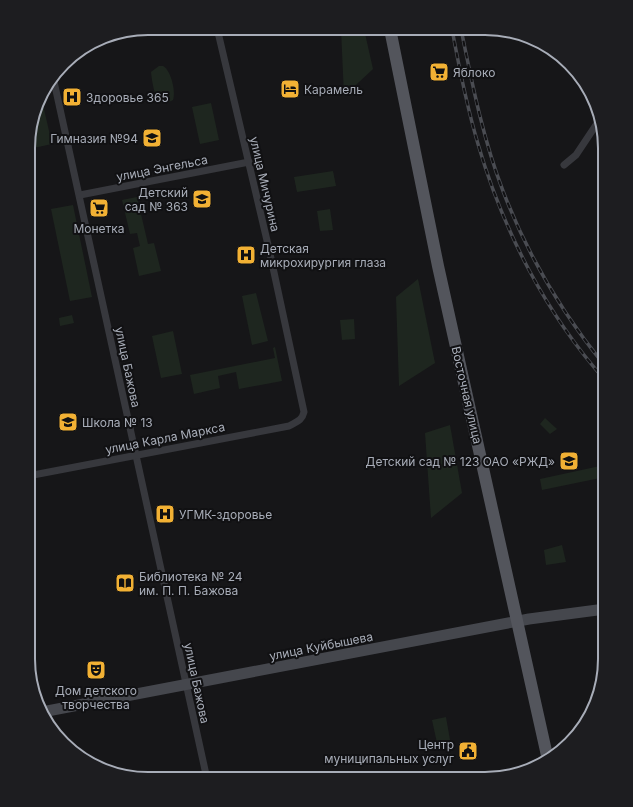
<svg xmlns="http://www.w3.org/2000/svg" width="633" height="807" font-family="Inter,sans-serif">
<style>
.green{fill:#1e261f}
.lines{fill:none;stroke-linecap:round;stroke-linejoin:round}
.street{stroke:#37383d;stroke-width:7}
.secondary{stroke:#45474d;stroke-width:11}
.primary{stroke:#53555c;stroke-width:12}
.rail-casing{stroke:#4a4c52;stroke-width:3.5}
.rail{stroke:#111113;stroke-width:2;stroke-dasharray:6;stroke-linecap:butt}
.labels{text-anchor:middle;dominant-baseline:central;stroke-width:4;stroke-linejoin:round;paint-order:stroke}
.poi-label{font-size:12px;fill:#a8adb8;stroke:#111113;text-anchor:start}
.street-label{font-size:12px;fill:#a8adb8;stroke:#111113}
.rim{fill:none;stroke:#a8adb8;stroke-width:2}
</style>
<rect width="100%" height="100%" fill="#161618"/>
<g class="green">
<path d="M341,29H364L373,69L344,96Z"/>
<path d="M159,66H163C171,70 176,92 173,100L167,103H160C154,96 152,81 151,72Z"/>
<path d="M41,96L52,144L29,149V132Z"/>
<path d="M211,103L219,140L200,144L192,107Z"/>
<path d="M333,171L336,186L297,192L294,177Z"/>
<path d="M137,197L148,244L154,243L161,271L139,276L133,248L140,246L137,233L130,234L122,200Z"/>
<path d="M73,205L92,297L70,301L51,209Z"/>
<path d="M330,209L333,230L320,231L317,211Z"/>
<path d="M418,279L435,363L399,386L396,297Z"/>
<path d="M256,293L268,341L252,345L242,296Z"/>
<path d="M72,315L74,323L60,326L59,318Z"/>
<path d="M354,319L355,339L342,340L340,320Z"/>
<path d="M173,331L182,374L161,378L152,336Z"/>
<path d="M275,347L282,381L239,389L236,372L218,376L220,388L194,394L190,375L275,358L273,348Z"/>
<path d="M29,358C36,365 38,381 35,389L29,390Z"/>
<path d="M545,418L557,429L550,434L540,424Z"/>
<path d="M450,425L462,493L431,518L425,433Z"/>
<path d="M605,447V477L542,490L540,479L600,466L597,449Z"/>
<path d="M562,545L566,562L546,565L544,550Z"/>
<path d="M446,717L450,740L437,743L432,720Z"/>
</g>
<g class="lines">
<g class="street">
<path d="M53,77L207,779"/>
<path d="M564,165L576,155L598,122"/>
<path d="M80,195L249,162"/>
<path d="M28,476L289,426C296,422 302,421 304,412L269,249L217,28"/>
</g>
<path class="secondary" d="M42,712L529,619L605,609"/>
<path class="primary" d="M390,29L438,266L548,760"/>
<defs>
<g id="rail">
<path d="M452,29C459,67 467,107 478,144C503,230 546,314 605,380"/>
<path d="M461,29C472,83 483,139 503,191C527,254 562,313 605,366"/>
</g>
</defs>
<use href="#rail" class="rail-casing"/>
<use href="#rail" class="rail"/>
</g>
<defs>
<symbol id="supermarket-square" viewBox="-11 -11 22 22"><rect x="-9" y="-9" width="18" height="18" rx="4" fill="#f2b134" stroke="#111113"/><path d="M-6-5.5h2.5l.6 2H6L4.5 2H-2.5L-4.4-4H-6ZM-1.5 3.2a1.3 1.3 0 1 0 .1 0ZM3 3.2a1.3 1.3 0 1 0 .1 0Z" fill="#111"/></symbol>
<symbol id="hotel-square" viewBox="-11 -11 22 22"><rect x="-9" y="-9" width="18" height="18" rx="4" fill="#f2b134" stroke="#111113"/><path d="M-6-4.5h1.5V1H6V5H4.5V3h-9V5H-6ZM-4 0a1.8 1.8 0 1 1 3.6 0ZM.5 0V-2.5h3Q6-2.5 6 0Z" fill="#111"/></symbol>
<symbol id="hospital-square" viewBox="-11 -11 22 22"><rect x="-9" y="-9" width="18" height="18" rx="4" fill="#f2b134" stroke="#111113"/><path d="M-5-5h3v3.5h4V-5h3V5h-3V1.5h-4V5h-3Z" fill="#111"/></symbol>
<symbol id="school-square" viewBox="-11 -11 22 22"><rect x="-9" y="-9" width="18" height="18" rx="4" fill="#f2b134" stroke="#111113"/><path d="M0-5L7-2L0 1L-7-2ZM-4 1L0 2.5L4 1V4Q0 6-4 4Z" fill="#111"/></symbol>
<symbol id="library-square" viewBox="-11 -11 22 22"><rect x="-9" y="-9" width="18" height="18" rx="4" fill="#f2b134" stroke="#111113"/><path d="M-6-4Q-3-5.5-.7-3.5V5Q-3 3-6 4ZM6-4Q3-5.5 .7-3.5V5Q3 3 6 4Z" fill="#111"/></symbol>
<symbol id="theatre-square" viewBox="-11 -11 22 22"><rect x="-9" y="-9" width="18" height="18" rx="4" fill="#f2b134" stroke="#111113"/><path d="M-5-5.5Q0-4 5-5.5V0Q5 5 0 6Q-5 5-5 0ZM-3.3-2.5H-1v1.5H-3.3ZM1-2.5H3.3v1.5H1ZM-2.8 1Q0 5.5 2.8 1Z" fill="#111"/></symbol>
<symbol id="civic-square" viewBox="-11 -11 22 22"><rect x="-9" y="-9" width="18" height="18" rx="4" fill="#f2b134" stroke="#111113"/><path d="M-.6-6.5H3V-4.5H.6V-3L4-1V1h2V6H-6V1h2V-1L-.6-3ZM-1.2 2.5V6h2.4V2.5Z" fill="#111"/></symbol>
</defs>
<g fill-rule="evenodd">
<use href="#supermarket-square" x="428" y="61" width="22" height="22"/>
<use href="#hotel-square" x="279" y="78" width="22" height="22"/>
<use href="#hospital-square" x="61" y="86" width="22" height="22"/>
<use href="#school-square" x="141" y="127" width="22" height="22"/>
<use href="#school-square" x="191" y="188" width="22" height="22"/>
<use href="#supermarket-square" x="88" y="197" width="22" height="22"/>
<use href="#hospital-square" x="235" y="244" width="22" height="22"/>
<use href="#school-square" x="57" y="411" width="22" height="22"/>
<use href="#school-square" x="558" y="450" width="22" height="22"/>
<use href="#hospital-square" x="154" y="503" width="22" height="22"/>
<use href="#library-square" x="114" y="572" width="22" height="22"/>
<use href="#theatre-square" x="85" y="659" width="22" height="22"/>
<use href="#civic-square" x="457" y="740" width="22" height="22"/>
</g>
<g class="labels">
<g class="poi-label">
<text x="453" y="72">Яблоко</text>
<text x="304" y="89">Карамель</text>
<text x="86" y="97">Здоровье 365</text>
<text x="138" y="138" text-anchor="end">Гимназия №94</text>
<text x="188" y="192" text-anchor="end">Детский<tspan x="188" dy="14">сад № 363</tspan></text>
<text x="99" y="228" text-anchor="middle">Монетка</text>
<text x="260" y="248">Детская<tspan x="260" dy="14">микрохирургия глаза</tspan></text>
<text x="82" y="422">Школа № 13</text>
<text x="555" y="461" text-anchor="end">Детский сад № 123 ОАО «РЖД»</text>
<text x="179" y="514">УГМК-здоровье</text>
<text x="139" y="576">Библиотека № 24<tspan x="139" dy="14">им. П. П. Бажова</tspan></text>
<text x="96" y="690" text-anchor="middle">Дом детского<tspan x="96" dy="14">творчества</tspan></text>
<text x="454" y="744" text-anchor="end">Центр<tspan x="454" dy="14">муниципальных услуг</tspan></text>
</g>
<g class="street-label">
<text transform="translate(162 168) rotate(-11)">улица Энгельса</text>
<text transform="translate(265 184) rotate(77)">улица Мичурина</text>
<text transform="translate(128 367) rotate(78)">улица Бажова</text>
<text transform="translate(467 395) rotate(77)">Восточная улица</text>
<text transform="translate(165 438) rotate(-11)">улица Карла Маркса</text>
<text transform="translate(321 646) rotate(-11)">улица Куйбышева</text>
<text transform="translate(197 683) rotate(78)">улица Бажова</text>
</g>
</g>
<path d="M0 0H633V807H0ZM148 35H485A113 113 0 0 1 598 148V659A113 113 0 0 1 485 772H148A113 113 0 0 1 35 659V148A113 113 0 0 1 148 35Z" fill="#1d1d20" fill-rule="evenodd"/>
<path class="rim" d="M148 35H485A113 113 0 0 1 598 148V659A113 113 0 0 1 485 772H148A113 113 0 0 1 35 659V148A113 113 0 0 1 148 35Z"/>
</svg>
